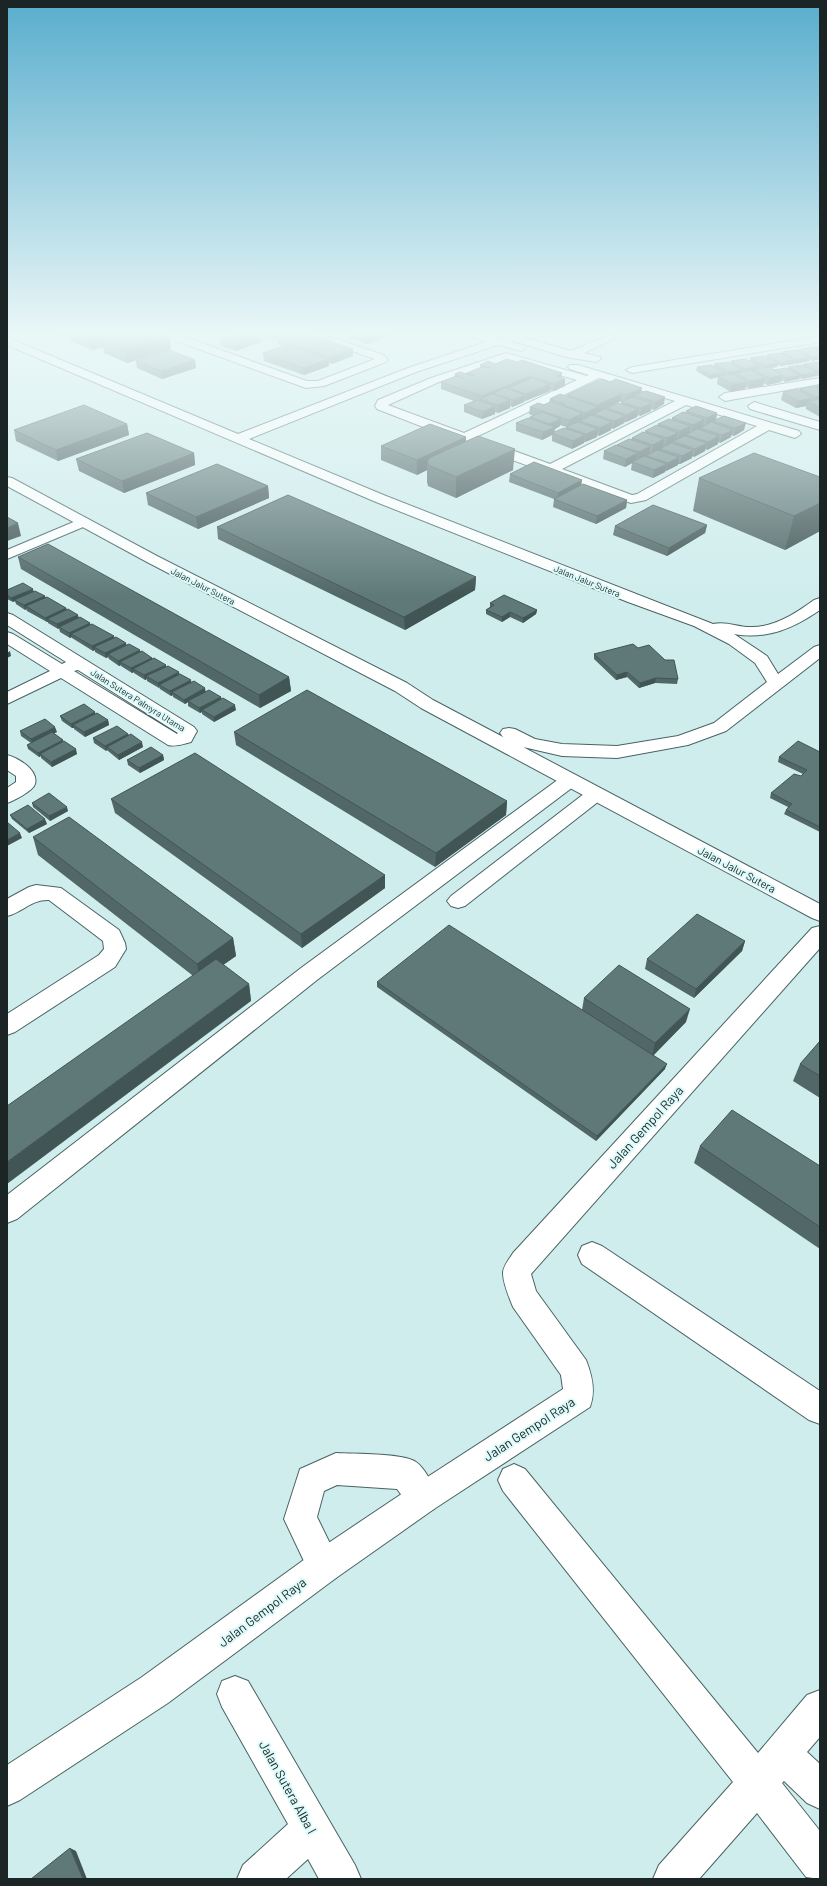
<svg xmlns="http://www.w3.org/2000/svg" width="827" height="1886" font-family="Barlow,sans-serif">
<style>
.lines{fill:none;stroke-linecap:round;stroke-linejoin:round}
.street-casing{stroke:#496363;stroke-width:2}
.secondary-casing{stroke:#496363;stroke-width:2}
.street{fill:#fff;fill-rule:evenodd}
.secondary{fill:#fff;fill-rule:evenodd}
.wall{fill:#526868;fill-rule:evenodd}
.shaded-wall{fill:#425555}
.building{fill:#5f7979;stroke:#425555}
.labels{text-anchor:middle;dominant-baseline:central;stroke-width:4;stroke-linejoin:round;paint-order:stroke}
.far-street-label{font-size:9px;fill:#1b2525;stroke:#ddfafa}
.street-label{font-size:11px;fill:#1b2525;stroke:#ddfafa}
.near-street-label{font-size:13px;fill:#1b2525;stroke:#ddfafa}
</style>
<rect width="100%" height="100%" fill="#d0eded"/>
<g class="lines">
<defs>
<g id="street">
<path d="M156,332H171L307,381H318L375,359L302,334L301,332H316L384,355L388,360L386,362L324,386L306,388L157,334Z"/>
<path d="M462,332H478L525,346L526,348L521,351L517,350L463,334Z"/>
<path d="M508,333L571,351L607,336L611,335L616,338L584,353L600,357L601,359L596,362L566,357L504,338L503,336L504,334Z"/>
<path d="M820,336V342L632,373L626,370L632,367Z"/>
<path d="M506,353L587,376L589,375L570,369L568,367L570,365H578L799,431L801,434L795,438L769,430L646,500L631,503L544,473L543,471L459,441L377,409L375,406L378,400L431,378ZM506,360L577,380L464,433L388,405L439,382ZM599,378L675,401L550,464L476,437ZM686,405L757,426L637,494L632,495L562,469Z"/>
<path d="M820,378V384L725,401L719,397L725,393Z"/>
<path d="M754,402L820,422V430L750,409L748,406Z"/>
<path d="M83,518L88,519L90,522L88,525L7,559V550Z"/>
<path d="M7,613L13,615L194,727L197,731L191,742C183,744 176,747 168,745L61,678L7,704V692L50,671L7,644V632L13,634L62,664L66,662L7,625ZM78,670L178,733L177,734L74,671Z"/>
<path d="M7,755C18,758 39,770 35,784C33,791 13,801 7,803V788L16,782V776L7,770Z"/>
<path d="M570,774L577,776L579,780L577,784L317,980L17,1219L7,1223V1195L301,968L563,776Z"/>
<path d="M596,788L603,790L606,794L603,798L465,906L458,908L451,906L447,901L451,896L589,790Z"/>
<path d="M36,885L61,888L119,930L125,943L126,949L115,967L15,1032L7,1035V1014L99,955L104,949L103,941L49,900C32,899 23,912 7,916V899L29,887Z"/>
<path d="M592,1242L602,1246L820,1391V1424L809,1420L582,1264L578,1255L582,1246Z"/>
<path d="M336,1453C353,1454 404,1453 416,1462C425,1468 435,1488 439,1498L434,1509L423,1514L412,1509L397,1489L337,1485L324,1491L317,1517L341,1566L336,1578L324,1583L312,1578L284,1519L300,1469Z"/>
<path d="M514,1464L525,1469L758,1753L807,1695L820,1690V1737L807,1752L820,1764V1809L807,1803L784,1781L782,1783L820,1831V1879L806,1877L757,1813L699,1879H653L659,1865L733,1782L503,1491L498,1480L503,1469Z"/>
<path d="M235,1676L248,1681L355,1865L361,1879H319L308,1859L286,1879H237L243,1865L288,1824L222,1707L217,1694L222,1681Z"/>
</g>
<g id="secondary">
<path d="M525,332H553L548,335L513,340L416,372L249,439L386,496L713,624C726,621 738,627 750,627C774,628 796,613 814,600L820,598V610C794,628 767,640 734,634L767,656L778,674L814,647L820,645V658L726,731L688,745L617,758L562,756L523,747L504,737L820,904V921L812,918L421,708L395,691L147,562L7,486V477L12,478L157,556L407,683L433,700L503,737L500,733L503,729L509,728L515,729L535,739L562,744L617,746L678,736L714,723L767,682L755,663L729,644L694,626L628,602L376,502L7,345V338L11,339L238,434L408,368L507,335Z"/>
<path d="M820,926V948L531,1274L536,1291L586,1360C592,1375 596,1391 590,1407L434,1509L336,1578L168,1703L20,1800L7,1806V1765L142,1677L312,1554L412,1487L563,1389L561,1375L513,1307C509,1297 503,1283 503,1273C503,1266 510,1258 513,1253L812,928Z"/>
</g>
</defs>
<use href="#street" class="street-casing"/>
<use href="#secondary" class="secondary-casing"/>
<use href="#street" class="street"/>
<use href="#secondary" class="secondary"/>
</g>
<g class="wall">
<path d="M45,332H117L171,349L127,363L104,353L103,347L92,350L70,341L69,334L58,337Z"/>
<path d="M260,332H294L298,333L314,336V337L353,356L332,364L328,363L329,366L304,375L264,361L263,353L283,346L278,344V341L260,335Z"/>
<path d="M349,332H390V335L367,344L349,338Z"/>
<path d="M395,332H412L403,335Z"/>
<path d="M260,335L261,342L236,351L221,346L220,339Z"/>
<path d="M820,346V359L812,361L809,359V361L795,364L794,363V364L780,366L778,365L777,367L770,368L774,370L788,369V367L803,365L804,364L820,363V362V375L817,376L816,375V376L802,379L800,378L799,379L785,382L782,380L781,382L767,385L764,383L763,386L749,388L746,387L745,389L731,392L717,384L718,377L710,379L696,371L697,367L714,366V364L731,363V361H750V358L766,357L767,355L782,353V352L798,351V350L814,348L815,347Z"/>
<path d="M195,360L196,368L162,379L137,368L136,361Z"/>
<path d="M495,364L562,378L565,379V386L554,391L550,390V391L525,401H524V402L512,407L510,406V408L498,413L495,412V414L482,419L464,412V405L474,401L441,389V382L454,377L455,374H467V373L480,368V365Z"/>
<path d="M820,385V417L806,409V406L796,408L781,400L783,392L799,390L800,389L816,387V386Z"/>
<path d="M642,392L664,404L654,410L651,409V411L640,416L638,415L637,417L626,422H625L624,423L613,429L611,428V430L599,436L597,435V437L585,442H584V443L572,449L552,441V435L542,440L516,431V423L529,418L530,417L533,416L529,414L530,407L544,405L549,403L550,399L567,396V395ZM621,401V404H615ZM560,425L566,427V428L554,432L555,429L560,426Z"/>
<path d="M686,411L717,413L716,420L744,430L734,436L731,435V437L720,443L718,442V444L707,450L705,449V451L694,457L692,456V458L680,464H678V465L666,471H665V472L653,478L631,470L632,463L625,467L603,459L604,451L617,446V445L631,440L632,438L645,433V431L658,426V424L672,420V418L685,413Z"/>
<path d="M127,424L129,435L58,461L16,441L14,430Z"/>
<path d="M466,437V441L513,470L456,498L428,486L427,482V470L417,475L381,460V446Z"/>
<path d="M194,453L195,465L124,493L79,471L76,459Z"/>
<path d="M510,474L581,485L627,500L626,508L596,524L553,507L554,499L509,482Z"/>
<path d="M820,477V531L785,550L693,511L699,478Z"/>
<path d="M268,486L269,498L198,529L148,505L146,493Z"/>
<path d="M707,525L705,533L667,556L613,535L615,526Z"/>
<path d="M217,527L476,577L475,590L405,630L218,539Z"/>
<path d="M18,557L289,677L291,691L260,708L21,569Z"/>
<path d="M7,590L33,591L45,596V597L66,608L67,610L79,618L90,623V625L127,645L152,658L153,659L179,674L206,692L221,697V699L236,710L214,722L202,714V712L200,713L188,706V702L185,704L173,697V695L171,696L160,689L159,687V688L147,681V679L145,680L134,673V672L132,673L121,666V665L119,666L109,659L108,657L106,658L95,652V650L93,651L72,638V637L70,638L60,632L59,628L58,629L48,623V622H47L27,611L26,609L25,610L16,604L15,601L13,602L7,599Z"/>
<path d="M490,603L537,610L536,614L523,623L510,617L502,622L486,614V610L490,607Z"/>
<path d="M638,648L678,679L677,684L655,683L639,688L627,677L616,680L594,659V654Z"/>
<path d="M95,712V714L108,720L109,725L85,737L74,729V728H72L62,721L60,716Z"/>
<path d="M20,731L57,732L53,733L63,740V742L77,754L52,767L41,758V756L39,757L28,749L27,745L31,743L21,736Z"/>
<path d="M234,732L507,801L506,815L435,867L236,745Z"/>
<path d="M128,734L129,735L143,747L119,760L108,751L107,750L106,751L94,743L93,738Z"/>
<path d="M820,752V832L784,814L786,810L788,807L770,798L771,793L801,776L803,774L778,762L779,757Z"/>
<path d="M163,755L164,760L140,773L128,765L127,760Z"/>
<path d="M111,799L385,875V888L302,948L115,813Z"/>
<path d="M32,803L68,811L50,821L33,807Z"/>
<path d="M10,815L47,824L29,833L12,819Z"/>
<path d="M33,837L233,938L236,956L223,965L249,984L251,1001L192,975L38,855Z"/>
<path d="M745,941L742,951L694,998L645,969L647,959Z"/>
<path d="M377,982L582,1010L584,998L686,1022L653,1055L665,1069L596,1141L377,987Z"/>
<path d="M820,1041V1098L793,1081L800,1064Z"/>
<path d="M700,1146L820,1166V1249L694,1163Z"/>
</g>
<g class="shaded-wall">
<path d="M57,332H76L58,337Z"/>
<path d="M381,332H390V335L367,344L366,337Z"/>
<path d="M403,332H412L403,335Z"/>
<path d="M121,334L102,340L103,347L92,350L91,343Z"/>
<path d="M260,335L261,342L236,351L235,344Z"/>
<path d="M169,336L171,349L127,363L125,349Z"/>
<path d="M314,336V343L293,345V343Z"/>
<path d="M353,349V356L332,364L331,357Z"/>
<path d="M820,356V359L812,361V357Z"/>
<path d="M810,357L809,361L795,364L796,360Z"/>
<path d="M328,359L329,366L304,375L303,368Z"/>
<path d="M195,360L196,368L162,379L161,371Z"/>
<path d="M794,360V364L780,366V363Z"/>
<path d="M778,363L777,367L763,369L764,366Z"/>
<path d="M759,366L758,370H754V371L744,373L745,369Z"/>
<path d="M742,370L741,373H736V374L727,376L728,372Z"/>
<path d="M817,372L816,376L802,379V375Z"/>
<path d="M818,372H820V375L817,376Z"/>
<path d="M562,373L561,380L565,379V386L554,391V384L556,376Z"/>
<path d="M725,373L724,376H718V377L710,379V375Z"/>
<path d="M783,375L781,382L767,385L769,378Z"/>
<path d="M530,376V383L508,388L507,393H494V398L482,399V396Z"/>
<path d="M800,376L799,379L785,382L786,378Z"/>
<path d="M765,378L763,386L749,388L750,381Z"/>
<path d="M747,382L745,389L731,392L732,384Z"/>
<path d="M550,384V391L525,401L526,394Z"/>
<path d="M642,388L641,395H635L634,398L625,403L626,395Z"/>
<path d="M622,394L621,401L594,414V416L584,420L585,413L597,407V405Z"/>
<path d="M525,395L524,402L512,407L513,400Z"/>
<path d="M820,396V403L813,405L815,397Z"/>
<path d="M665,397L664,404L654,410L655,402Z"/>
<path d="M813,398L811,403L808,401L806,406L796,408L798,401Z"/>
<path d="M510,400V408L498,413V405Z"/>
<path d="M652,403L651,411L640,416L641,408Z"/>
<path d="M495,406V414L482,419L483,412Z"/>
<path d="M638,409L637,417L626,422L627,415Z"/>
<path d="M583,413V421H580V422L568,428L569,420Z"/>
<path d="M717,413L716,420L705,426L707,418Z"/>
<path d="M625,416L624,423L613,429L614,421Z"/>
<path d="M561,419L560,426L555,429L554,434L552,433V435L542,440L543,432L549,430V424Z"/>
<path d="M704,419L703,427L692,433L693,425Z"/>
<path d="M612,422L611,430L599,436L600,428Z"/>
<path d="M746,423L744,430L734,436L735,428Z"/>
<path d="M127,424L129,435L58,461L56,450Z"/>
<path d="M691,426L689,434L678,439L680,431Z"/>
<path d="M598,429L597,437L585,442L586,434Z"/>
<path d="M733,430L731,437L720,443L722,435Z"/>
<path d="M678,433L677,440L665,446L667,438Z"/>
<path d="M585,435L584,443L572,449L573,441Z"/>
<path d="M719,436L718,444L707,450L708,442Z"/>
<path d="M466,437L465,452L427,461V470L417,475V460Z"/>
<path d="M664,439L663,447L652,453L653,445Z"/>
<path d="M707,443L705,451L694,457L695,449Z"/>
<path d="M651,446L649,454L638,460L639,452Z"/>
<path d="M515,449L513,470L456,498V477Z"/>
<path d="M693,450L692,458L680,464L682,456Z"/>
<path d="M194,453L195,465L124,493L122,481Z"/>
<path d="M638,453L636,461L625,467L626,459Z"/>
<path d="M679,457L678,465L666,471L668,463Z"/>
<path d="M667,464L665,472L653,478L654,470Z"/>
<path d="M582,480L581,488L557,501L558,493Z"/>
<path d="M268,486L269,498L198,529L196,517Z"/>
<path d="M627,500L626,508L596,524L597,516Z"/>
<path d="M820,503V531L785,550L794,516Z"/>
<path d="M18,523L21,536L7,541V528Z"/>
<path d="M707,525L705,533L667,556L669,548Z"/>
<path d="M476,577L475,590L405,630L404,617Z"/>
<path d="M33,589L34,593L14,600L15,601L13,602L11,598Z"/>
<path d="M45,596L46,600L26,606V609L25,610L24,605Z"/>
<path d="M66,608L68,613L47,619L48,622H47L45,618Z"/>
<path d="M537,610L536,614L523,623V618Z"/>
<path d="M510,612V617L502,622V617Z"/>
<path d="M78,615L79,619L59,627V628L58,629L57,624Z"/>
<path d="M90,623L91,628L71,634L72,637L70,638L69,633Z"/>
<path d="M114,636L115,640L94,647L95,650L93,651L92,646Z"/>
<path d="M126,643L127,648L108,654V657L106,658L105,653Z"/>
<path d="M140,650L141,655L120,662L121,665L119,666L118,661Z"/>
<path d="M10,651L11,656L7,658V653Z"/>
<path d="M152,658L153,662L133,669L134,672L132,673L131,668Z"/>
<path d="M166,665V669L146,676L147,679L145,680L144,675Z"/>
<path d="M179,672L180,677L159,685V688L158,683Z"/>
<path d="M627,672V677L616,680L617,675Z"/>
<path d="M289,677L291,691L260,708L259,695Z"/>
<path d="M656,678L655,683L639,688L640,683Z"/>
<path d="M191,680L192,685L172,692L173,695L171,696L170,691Z"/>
<path d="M205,688L206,693L188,701V702L185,704L184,700Z"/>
<path d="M221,697L222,701L202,710V712L200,713L199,708Z"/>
<path d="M235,705L236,710L214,722V717Z"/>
<path d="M95,712L96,716L73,725L74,728H72L71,724Z"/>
<path d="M108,720L109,725L85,737L84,732Z"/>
<path d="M55,727L57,732L32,744L31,739Z"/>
<path d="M128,734L130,738L107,747V750L106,751L105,746Z"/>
<path d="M63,740L64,745L40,754L41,756L39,757L38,753Z"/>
<path d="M142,742L143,747L119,760L118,755Z"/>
<path d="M76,749L77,754L52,767L51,762Z"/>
<path d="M163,755L164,760L140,773L139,768Z"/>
<path d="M507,801L506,815L435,867L436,853Z"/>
<path d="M67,807L68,811L50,821L49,816Z"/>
<path d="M45,819L47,824L29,833L27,829Z"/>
<path d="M20,833L22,838L7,846V840Z"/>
<path d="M385,875V888L302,948L301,934Z"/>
<path d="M233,938L236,956L200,981L197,964Z"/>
<path d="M745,941L742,951L694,998L696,989Z"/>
<path d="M249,984L251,1001L7,1184V1162Z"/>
<path d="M690,1009L686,1022L652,1057L655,1043Z"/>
<path d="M667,1064L665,1069L596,1141L597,1136Z"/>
<path d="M70,1848L76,1851L87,1879H83Z"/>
</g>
<g class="building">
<path d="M76,332H117L121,334L91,343L69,334Z"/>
<path d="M128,332H159L169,336L125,349L102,340Z"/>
<path d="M241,332H250L260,335L235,344L220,339Z"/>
<path d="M262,332H294L277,338Z"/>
<path d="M294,332L298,333L303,332L314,336L293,343L277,337Z"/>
<path d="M350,332H381L366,337Z"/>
<path d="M315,336L353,349L331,357L291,344Z"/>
<path d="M289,345L328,359L303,368L263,353Z"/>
<path d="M820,346V349L815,347Z"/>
<path d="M812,347L820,351V356L812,357L798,350Z"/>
<path d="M169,350L195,360L161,371L136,361Z"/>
<path d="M796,350L810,357L796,360L782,352Z"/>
<path d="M780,353L794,360L780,363L767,355Z"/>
<path d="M764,356L778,363L764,366L750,358Z"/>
<path d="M507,359L517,362L522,360L562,373L556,376L565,379L554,384L530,376L482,396L441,382L456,376L465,379L455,374L460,372L472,376L475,375L467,373L482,367L491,368L480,365L488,361L495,364Z"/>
<path d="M746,359L759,366L745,369L731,361Z"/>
<path d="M729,362L742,370L728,372L714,364Z"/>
<path d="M817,362L820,363V372H818L804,364Z"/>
<path d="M711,365L725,373L710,375L697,367Z"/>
<path d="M802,365L817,372L802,375L788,367Z"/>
<path d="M769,367L783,375L769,378L754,370Z"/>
<path d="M786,368L800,376L786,378L783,376V375L774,370Z"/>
<path d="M751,370L765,378L750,381L736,373Z"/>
<path d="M733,374L747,382L732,384L718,376Z"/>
<path d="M532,378L550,384L526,394L508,388Z"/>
<path d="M602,379L610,382L616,379L642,388L626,395L622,394L597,405L567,395Z"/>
<path d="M820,385V388L816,386Z"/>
<path d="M814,386L820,389V396L815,397L800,389Z"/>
<path d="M506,388L525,395L513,400L494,393Z"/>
<path d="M797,389L813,398L798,401L783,392Z"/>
<path d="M646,391L665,397L655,402L635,395Z"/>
<path d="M492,394L510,400L498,405L480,399Z"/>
<path d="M560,394L598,407L585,413L563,405L565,404L550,399Z"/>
<path d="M632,397L652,403L641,408L621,402Z"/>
<path d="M820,399V408L808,401Z"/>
<path d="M477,400L495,406L483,412L464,405Z"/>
<path d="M551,402L583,413L569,420L530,407L538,403L544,405Z"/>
<path d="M618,403L638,409L627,415L607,408Z"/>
<path d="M84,405L127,424L56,450L14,430Z"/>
<path d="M696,406L717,413L707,418L686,411Z"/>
<path d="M605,409L625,416L614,421L594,414Z"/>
<path d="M542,412L561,419L549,424L530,417Z"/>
<path d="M683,412L704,419L693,425L672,418Z"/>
<path d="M592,415L612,422L600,428L580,421Z"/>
<path d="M724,416L746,423L735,428L713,421Z"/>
<path d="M528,418L555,427L543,432L516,423Z"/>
<path d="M669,419L691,426L680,431L658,424Z"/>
<path d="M578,422L598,429L586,434L566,427Z"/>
<path d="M711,422L733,430L722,435L700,428Z"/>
<path d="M430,424L466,437L417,460L381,446Z"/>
<path d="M657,425L678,433L667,438L645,431Z"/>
<path d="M564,428L585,435L573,441L552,433Z"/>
<path d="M697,429L719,436L708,442L686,435Z"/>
<path d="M643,432L664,439L653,445L632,438Z"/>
<path d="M147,433L194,453L122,481L76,459Z"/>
<path d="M478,436L515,449L456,477L428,465L427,461L431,457Z"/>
<path d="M685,436L707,443L695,449L673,441Z"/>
<path d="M629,439L651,446L639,452L617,445Z"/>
<path d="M671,443L693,450L682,456L660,449Z"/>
<path d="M616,445L638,453L626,459L604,451Z"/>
<path d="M657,450L679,457L668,463L646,456Z"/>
<path d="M754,453L820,477V503L794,516L699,478Z"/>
<path d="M644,456L667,464L654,470L632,462Z"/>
<path d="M534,462L582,480L558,493L510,474Z"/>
<path d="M217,464L268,486L196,517L146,493Z"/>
<path d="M583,484L627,500L597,516L554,499Z"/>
<path d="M288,495L476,577L404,617L217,527Z"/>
<path d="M653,505L707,525L669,548L615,526Z"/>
<path d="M7,517L18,523L7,528Z"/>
<path d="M48,544L289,677L259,695L18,557Z"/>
<path d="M23,583L33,589L11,598L7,595V590Z"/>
<path d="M35,591L45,596L24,605L14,600Z"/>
<path d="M504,595L537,610L523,618L510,612L502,617L486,610L494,605L490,603Z"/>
<path d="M47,597L66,608L45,618L26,606Z"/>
<path d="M68,609L78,615L57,624L47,619Z"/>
<path d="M80,617L90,623L69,633L59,627Z"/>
<path d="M92,624L114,636L92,646L71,634Z"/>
<path d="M116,637L126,643L105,653L94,647Z"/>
<path d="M129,644L140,650L118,661L108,654Z"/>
<path d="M633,644L638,648L649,645L665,660H674L678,679L656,678L640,683L627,672L617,675L594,654Z"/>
<path d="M142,651L152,658L131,668L120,662Z"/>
<path d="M154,658L166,665L144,675L133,669Z"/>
<path d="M168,666L179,672L158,683L146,676Z"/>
<path d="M180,674L191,680L170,691L159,685Z"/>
<path d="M194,681L205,688L184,700L172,692Z"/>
<path d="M209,690L221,697L199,708L188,701Z"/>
<path d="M307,690L507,801L436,853L234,732Z"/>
<path d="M223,698L235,705L214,717L202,710Z"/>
<path d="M84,704L95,712L71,724L60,716Z"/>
<path d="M97,713L108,720L84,732L73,725Z"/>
<path d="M45,719L55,727L31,739L20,731Z"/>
<path d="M117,726L128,734L105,746L93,738Z"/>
<path d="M52,732L63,740L38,753L27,745Z"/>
<path d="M131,734L142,742L118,755L107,747Z"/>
<path d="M64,741L76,749L51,762L40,754Z"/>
<path d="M798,741L820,752V827L786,810L792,804L771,793L794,774L801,776L807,770L779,757Z"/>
<path d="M151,747L163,755L139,768L127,760Z"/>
<path d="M195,753L385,875L301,934L111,799Z"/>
<path d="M49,793L67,807L49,816L32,803Z"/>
<path d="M28,805L45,819L27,829L10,815Z"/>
<path d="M69,817L233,938L197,964L33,837Z"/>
<path d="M7,822L20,833L7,840Z"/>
<path d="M697,914L745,941L696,989L647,959Z"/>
<path d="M449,925L667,1064L597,1136L377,982Z"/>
<path d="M216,959L249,984L7,1162V1106Z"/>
<path d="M619,965L690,1009L655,1043L584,998Z"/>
<path d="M820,1041V1076L800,1064Z"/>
<path d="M732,1110L820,1166V1227L700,1146Z"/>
<path d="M70,1848L83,1879H31Z"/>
</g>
<linearGradient id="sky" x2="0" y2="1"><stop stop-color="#59adcd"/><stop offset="0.56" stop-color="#eaf7f7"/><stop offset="1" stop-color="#eaf7f7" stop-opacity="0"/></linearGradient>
<rect width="827" height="596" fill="url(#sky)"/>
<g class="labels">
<g class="far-street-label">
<text transform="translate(587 581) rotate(22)">Jalan Jalur Sutera</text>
<text transform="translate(203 586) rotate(27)">Jalan Jalur Sutera</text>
<text transform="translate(138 700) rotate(32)">Jalan Sutera Palmyra Utama</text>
</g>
<g class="street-label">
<text transform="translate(737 869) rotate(28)">Jalan Jalur Sutera</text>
</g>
<g class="near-street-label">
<text transform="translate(645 1127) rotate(-48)">Jalan Gempol Raya</text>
<text transform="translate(529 1429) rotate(-33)">Jalan Gempol Raya</text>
<text transform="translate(262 1612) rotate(-37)">Jalan Gempol Raya</text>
<text transform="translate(288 1787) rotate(61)">Jalan Sutera Alba I</text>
</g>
</g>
<rect width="827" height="1886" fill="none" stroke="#1b2525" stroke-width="16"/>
</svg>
